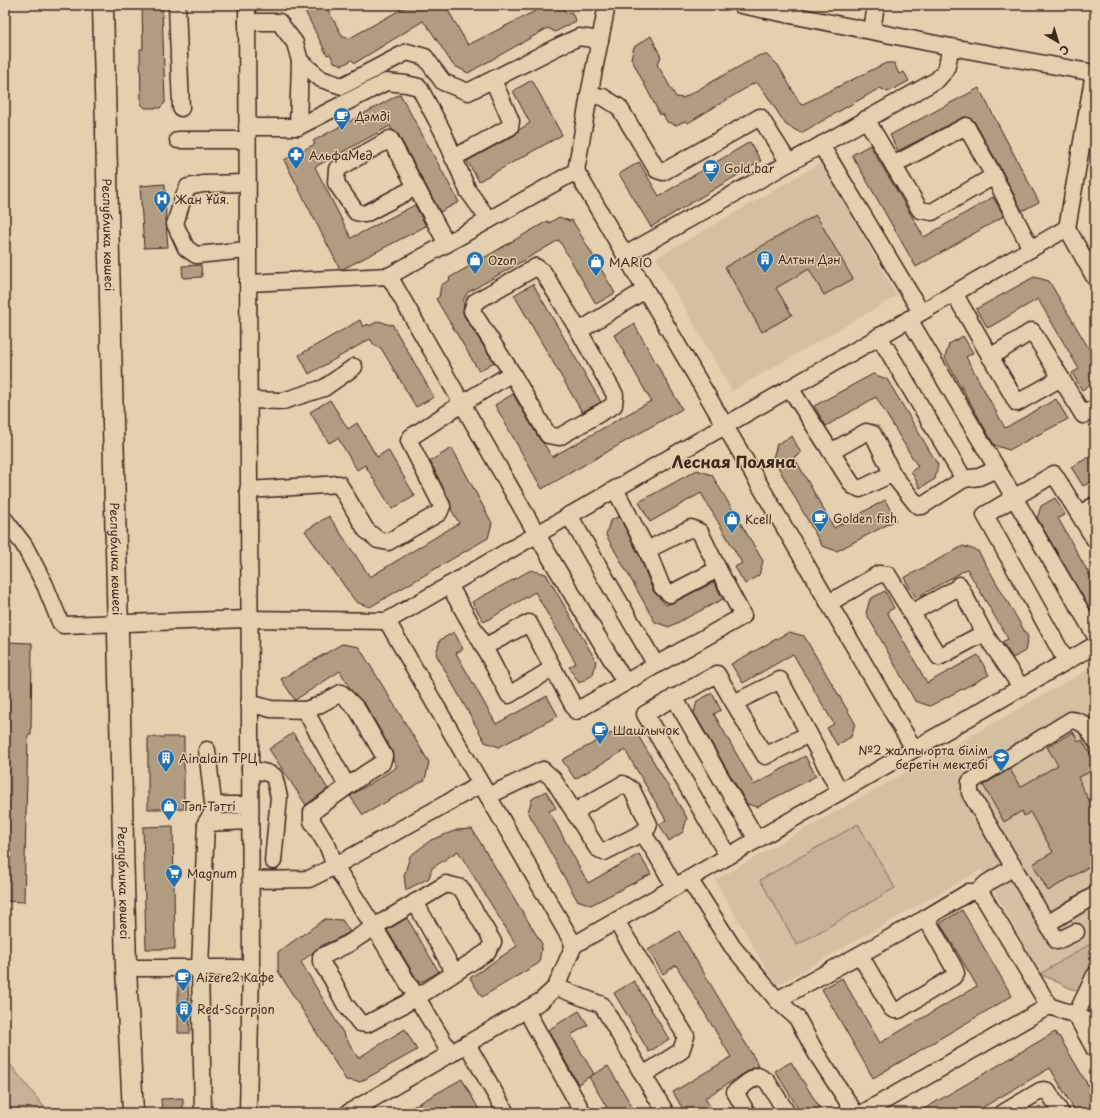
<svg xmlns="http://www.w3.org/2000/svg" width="1100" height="1118" font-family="'Playpen Sans',sans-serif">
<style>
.built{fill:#d4c0a0}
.green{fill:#c5b194;stroke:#806e59}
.building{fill:#b09c81;stroke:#3b2a1e}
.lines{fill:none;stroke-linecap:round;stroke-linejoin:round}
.minor-casing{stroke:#3b2a1e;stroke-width:19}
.major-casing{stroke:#3b2a1e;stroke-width:23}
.minor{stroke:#e4cfae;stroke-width:16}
.major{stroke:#e4cfae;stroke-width:20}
.labels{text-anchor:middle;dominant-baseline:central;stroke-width:3;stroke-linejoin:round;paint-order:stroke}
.poi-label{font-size:12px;fill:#3b2a1e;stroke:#e4cfae;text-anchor:start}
.street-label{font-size:12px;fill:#3b2a1e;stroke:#e4cfae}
.district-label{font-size:16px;font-weight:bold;fill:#3b2a1e;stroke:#e4cfae}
</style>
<rect width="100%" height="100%" fill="#e4cfae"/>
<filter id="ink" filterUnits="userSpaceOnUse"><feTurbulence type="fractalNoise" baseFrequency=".025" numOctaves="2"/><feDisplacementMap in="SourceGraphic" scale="8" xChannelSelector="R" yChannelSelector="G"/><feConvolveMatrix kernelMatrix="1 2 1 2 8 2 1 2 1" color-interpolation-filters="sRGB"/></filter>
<g filter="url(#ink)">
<g class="built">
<path d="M821,163L897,296L732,391L656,258Z"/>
<path d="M1091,668L1095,675V941L1040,974L982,869L776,986L715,880Z"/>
</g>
<g class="green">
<path d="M858,824L895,888L797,945L760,880Z"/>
<path d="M1095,941V1000L1040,974Z"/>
<path d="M5,1058L49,1113H8L5,1109Z"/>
</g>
<g class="building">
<path d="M142,5H162L165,103L160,108H145L141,104L140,49H143Z"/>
<path d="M302,5H325L343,37L350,38L409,5H445L468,45L547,5H562L566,13L571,12L576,21L555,32L548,28L468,73L453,65L431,31L423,21L355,63L352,60L343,65L334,62L330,54L327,55Z"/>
<path d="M651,36L661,57L657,64L676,97L683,98L760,55H767L778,65L801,105L886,63H894L899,74L904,72L909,81L888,92L880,88L801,133L786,125L764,91L756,82L688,123L685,121L676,125L667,122L663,114L660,115L631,58L634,47Z"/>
<path d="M532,80L562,135L479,181L467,161L515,135L519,130L530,123L513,91Z"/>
<path d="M979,88L1039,202L1022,211L1002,171L974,121L971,118L966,117L962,118L898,151L890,135Z"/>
<path d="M400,94L459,202L440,212L398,134L392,130L390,126L315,167L351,238L415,205L426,226L343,269H340L284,160L315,144L313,141Z"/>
<path d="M750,142L761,161L651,227L619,174L639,162L659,196Z"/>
<path d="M870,145L924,237L993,197L1004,216L916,267L852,155Z"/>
<path d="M165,184L166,222L168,247L144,248L140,186Z"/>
<path d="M816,215L853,279L824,295L809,269L776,288L792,315L762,332L725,267Z"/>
<path d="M559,217L570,221L572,220L615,293L596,304L559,240L467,293L463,301L464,304L463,312L464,316L494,362L479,371L436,299L439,297L441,285L450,280L449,278L544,223L548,221L549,223Z"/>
<path d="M201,265L202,277L183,278L182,266Z"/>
<path d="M1034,277L1049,281L1095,359V382L1082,390L1072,373L1079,369L1038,299L988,328L976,309Z"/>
<path d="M533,284L601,402L582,412L514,295Z"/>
<path d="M360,320L363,327L368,324L369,326L379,321L390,325L392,324L434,397L416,407L381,348L375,346L370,339L309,374L299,355Z"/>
<path d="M634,324L682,409L542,489L495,405L513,394L540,440L544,444L552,457L651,401L614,335Z"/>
<path d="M963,336L973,353L966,357L1005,428L1056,399L1068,419L1009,450L994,445L945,358L949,344Z"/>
<path d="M873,374L887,379L938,465L935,479L920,488L911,471L918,467L876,397L826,426L814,406Z"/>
<path d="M330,400L348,429L357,423L377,457L388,450L415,496L392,509L365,465L357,470L338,438L329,443L310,412Z"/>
<path d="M792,436L801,453L794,457L834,528L885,500L896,520L837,551L822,546L773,458L777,444Z"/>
<path d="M452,448L492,523L488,538L370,607L356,602L305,531L329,516L370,577L459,523L451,509L450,502L430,461Z"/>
<path d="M1095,454V480L1083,486L1071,467Z"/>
<path d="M697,470L712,475L763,561L759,575L745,584L735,567L742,563L701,493L650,522L639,502Z"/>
<path d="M1055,498L1065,515L1058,518L1095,585V610L1090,609L1037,518L1041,506Z"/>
<path d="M619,516L640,557L653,591L666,605L674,602L714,582L723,599L669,627L655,622L606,535L610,521Z"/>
<path d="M963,546L978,551L1028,637L1025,651L1013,658L1002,642L1008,639L967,569L916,598L904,578Z"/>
<path d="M531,570L546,574L596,661L593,675L579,683L569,667L576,663L535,592L484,622L472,602Z"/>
<path d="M885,591L894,608L887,612L927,683L978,655L989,675L930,706L915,701L866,613L870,599Z"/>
<path d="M454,632L463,649L456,653L496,724L547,696L558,716L499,747L485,742L436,654L440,640Z"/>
<path d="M789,632L804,636L855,723L851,737L837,745L827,728L834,724L793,654L743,683L731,664Z"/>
<path d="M5,642L32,643L31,735H28L24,902L5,901Z"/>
<path d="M342,644L359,647L429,762L425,780L363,815L350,796L397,767L393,760L392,751L365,704L351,690L340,671L295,700L281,679Z"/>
<path d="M712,693L721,710L714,714L754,785L805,756L816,776L757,807L747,804L694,713L697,701Z"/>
<path d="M621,728L636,732L687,818L683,832L669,841L659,824L666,820L625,750L575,779L562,760Z"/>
<path d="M1073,732L1079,742L1082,740L1095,762V769L1078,778L1081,783L1080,784L1095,811V863L1048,891L1033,864L1053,852L1030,812L1024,816L1022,811L1004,822L983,785L1010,769L1020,787L1058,765L1047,747Z"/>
<path d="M293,733L328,789L306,805L269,749Z"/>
<rect x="148" y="737" width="36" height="72"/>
<path d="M546,791L556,808L549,811L588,883L639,854L651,874L591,905L577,900L528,812L532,799Z"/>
<path d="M173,826L175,949H146L143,827Z"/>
<path d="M472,829L542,944L539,963L482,997L470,978L517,946L458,851L432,868L429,878L406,890L404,876L410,856L431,840L457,830Z"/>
<path d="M962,910L1012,996L873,1078L822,989L842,978L880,1043L977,986L940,923Z"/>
<path d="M407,918L439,972L419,983L387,930Z"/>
<path d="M325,919L342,920L350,932L329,943L328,942L317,949L301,962L358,1058L405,1029L417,1050L360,1082L346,1080L278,971V952Z"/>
<path d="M679,931L759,1066L753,1068L705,1098L714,1113H685L673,1092L731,1057L676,965L663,974L648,950Z"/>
<path d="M634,981L669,1039L649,1052L614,993Z"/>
<path d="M178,983H188L190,1033H178Z"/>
<path d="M579,1011L588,1025L571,1035L594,1074L578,1084L548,1030Z"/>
<path d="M1055,1032L1058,1037L1059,1036L1095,1097V1113H1076L1050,1068L973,1113H917Z"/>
<path d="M791,1062L823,1113H801L775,1071Z"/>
<path d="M608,1066L636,1113H610L589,1077Z"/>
<path d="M462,1079L481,1113H402Z"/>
<path d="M183,1098V1113H162L161,1099Z"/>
</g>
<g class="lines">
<defs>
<g id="minor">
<path d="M177,5L181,108"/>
<path d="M247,5L251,968L248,1113"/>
<path d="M741,5L951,47L1095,73"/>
<path d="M247,22H279L295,43L300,61L298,127H247"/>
<path d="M872,30L876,5"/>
<path d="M300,61L321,79L342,86L407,52L425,57L443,82L468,92L557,47L579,37L600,40"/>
<path d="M1094,73L1067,228L1095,278"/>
<path d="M589,95L603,97L619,107L657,170L663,172L760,117L789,163"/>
<path d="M866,119L920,210L932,212L994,176L1031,249"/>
<path d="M298,127L386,82L406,84L419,87L443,132L468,191L489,220"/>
<path d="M178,140H247"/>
<path d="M821,145L921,312"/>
<path d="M453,158L510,127L511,121L493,80"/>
<path d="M893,165L966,126L994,176"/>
<path d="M576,171L914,749"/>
<path d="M247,183L203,184L188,187L183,198L175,224L186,248L196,255L247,250"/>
<path d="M416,187L365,214L356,212L336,183L337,169L390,139L447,244"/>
<path d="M625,255L937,80L946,70L951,47"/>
<path d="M536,267L543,272L579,331L615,395L614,405L559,437L548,435L512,373L472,311L475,302Z"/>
<path d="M389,276L576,171L589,95L607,5"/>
<path d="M248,283L389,276L554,564L625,682"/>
<path d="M954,293L1017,403L1061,378L1083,415L1095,408"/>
<path d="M909,319L1095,635"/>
<path d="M579,331L645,290"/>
<path d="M990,357L1032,331L1061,378"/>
<path d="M790,388L853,486L860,489L885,477L893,475L917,505L920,506H922L964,479L879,336"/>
<path d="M248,400L283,401L324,388L354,367"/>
<path d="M831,452L866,432L873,434L893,475"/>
<path d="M964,479L979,477L997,469"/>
<path d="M248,490L339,484L366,530L378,540L388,542L439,513L442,506L409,441L411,437L463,403L512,373"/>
<path d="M1080,514L1095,505"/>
<path d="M569,515L656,665"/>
<path d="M5,520L24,545L45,585L60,622L63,625L249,619L387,621L1067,228"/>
<path d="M647,550L691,528L700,532L718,569"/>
<path d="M449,585L484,647"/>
<path d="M829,603L879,574L888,575L939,657L984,633L1021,687"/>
<path d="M911,613L959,587V585L984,633"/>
<path d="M387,621L574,945"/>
<path d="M1066,661L985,515L1054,474L1095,540"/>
<path d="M553,668L509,695L484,647L529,623L576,711L656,665L743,616L718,569L670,594L662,587L647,550L615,489"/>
<path d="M674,697L757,840"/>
<path d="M249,703L271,709L305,710L317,706L341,693L357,709L384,756L382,763L366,773L312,812V821L328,847L335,866L309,879L251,880"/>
<path d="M734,703L780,680L809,734"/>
<path d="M305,710L347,786"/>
<path d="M1095,740C1088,729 1085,721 1071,720L970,782V793L1047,924L1095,895"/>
<path d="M207,750L213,803L216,807"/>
<path d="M250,769L267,773L274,776L279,797L273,861"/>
<path d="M488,796L543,770L553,779L597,848L604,852L642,833C655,849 664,869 675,887"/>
<path d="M575,814L584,806L623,784L632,790L649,824L648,827L642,833"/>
<path d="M206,823L250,821"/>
<path d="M728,856L645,714L717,674L765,756L809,734L840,792"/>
<path d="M689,879L732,946L777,1000L926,918L969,892H977L984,898L1049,1006L1076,1015L1095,1025"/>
<path d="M446,884L461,888L493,942L487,952L416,998L367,1024L360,1023L345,1004L332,979L321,962V957L348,944L374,927Z"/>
<path d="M977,892L987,883L1014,867"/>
<path d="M415,902L454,972"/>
<path d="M1047,924L1057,941L1076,932"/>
<path d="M860,955L891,1008L895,1010H899L953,977L956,973L954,968L926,918"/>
<path d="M126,968H251"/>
<path d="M1095,975L1076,1015L1095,1050"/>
<path d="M556,987L602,1005L643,1075L681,1051L686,1036L616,921"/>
<path d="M777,1000L797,1018L816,1053L855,1113"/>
<path d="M526,1010L583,1113"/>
<path d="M467,1044L506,1113"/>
<path d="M451,1054L374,927L335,866L481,784"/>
<path d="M643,1075L666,1113"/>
<path d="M203,1113L200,968L206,823L216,807L222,805H250"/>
<path d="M348,1113L541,1001L556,987L574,945L1095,645"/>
<path d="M747,1113L735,1092L748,1082L758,1076L767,1081L787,1113"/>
<path d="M863,1113L1049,1006"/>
<path d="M1003,1113L1040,1091L1044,1090L1048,1091L1061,1113"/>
</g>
<g id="major">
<path id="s1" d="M103,5L126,968L133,1113"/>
</g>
</defs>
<use href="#minor" class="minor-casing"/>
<use href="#major" class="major-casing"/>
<use href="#minor" class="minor"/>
<use href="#major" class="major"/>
</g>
</g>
<defs>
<symbol id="cafe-pin" viewBox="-11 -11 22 30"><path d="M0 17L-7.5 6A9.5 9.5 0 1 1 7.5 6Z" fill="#1f6fb2" stroke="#e4cfae"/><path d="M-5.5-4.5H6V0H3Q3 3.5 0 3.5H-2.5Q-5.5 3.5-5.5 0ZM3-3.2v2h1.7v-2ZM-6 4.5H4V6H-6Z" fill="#fff"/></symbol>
<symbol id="pharmacy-pin" viewBox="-11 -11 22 30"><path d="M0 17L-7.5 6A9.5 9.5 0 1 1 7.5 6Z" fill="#1f6fb2" stroke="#e4cfae"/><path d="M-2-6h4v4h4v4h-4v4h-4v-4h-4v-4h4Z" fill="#fff"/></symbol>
<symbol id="hospital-pin" viewBox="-11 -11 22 30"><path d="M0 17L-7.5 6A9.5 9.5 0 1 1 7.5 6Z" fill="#1f6fb2" stroke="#e4cfae"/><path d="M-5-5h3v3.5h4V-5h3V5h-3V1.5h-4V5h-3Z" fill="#fff"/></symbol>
<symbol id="building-pin" viewBox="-11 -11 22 30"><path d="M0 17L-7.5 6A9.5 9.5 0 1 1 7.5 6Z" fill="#1f6fb2" stroke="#e4cfae"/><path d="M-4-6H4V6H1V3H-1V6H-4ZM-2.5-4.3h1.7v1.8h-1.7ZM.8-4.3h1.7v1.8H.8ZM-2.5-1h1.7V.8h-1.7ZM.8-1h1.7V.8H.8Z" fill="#fff"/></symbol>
<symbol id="shop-pin" viewBox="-11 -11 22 30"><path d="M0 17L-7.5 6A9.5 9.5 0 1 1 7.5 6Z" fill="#1f6fb2" stroke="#e4cfae"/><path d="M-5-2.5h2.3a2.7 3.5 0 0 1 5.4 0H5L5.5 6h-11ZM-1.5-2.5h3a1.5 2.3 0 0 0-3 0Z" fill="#fff"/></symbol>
<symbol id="school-pin" viewBox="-11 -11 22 30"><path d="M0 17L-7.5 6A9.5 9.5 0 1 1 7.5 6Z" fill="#1f6fb2" stroke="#e4cfae"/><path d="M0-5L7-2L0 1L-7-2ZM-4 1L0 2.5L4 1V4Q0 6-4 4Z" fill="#fff"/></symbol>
<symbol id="supermarket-pin" viewBox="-11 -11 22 30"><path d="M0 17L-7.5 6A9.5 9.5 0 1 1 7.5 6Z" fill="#1f6fb2" stroke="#e4cfae"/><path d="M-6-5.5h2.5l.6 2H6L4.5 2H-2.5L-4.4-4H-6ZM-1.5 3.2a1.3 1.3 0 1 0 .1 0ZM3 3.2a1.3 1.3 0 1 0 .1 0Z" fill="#fff"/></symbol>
</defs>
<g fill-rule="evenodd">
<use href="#cafe-pin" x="332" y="106" width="20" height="27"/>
<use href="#pharmacy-pin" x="286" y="145" width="20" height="27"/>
<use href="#cafe-pin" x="701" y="158" width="20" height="27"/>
<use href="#hospital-pin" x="152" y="189" width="20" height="27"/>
<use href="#building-pin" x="755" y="249" width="20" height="27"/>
<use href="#shop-pin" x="465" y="250" width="20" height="27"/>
<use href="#shop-pin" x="586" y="252" width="20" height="27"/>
<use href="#cafe-pin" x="810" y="508" width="20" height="27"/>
<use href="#shop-pin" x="722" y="509" width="20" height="27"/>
<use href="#cafe-pin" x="590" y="720" width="20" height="27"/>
<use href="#school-pin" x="991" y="747" width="20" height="27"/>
<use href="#building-pin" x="156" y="748" width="20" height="27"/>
<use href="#shop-pin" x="159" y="796" width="20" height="27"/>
<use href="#supermarket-pin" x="164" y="863" width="20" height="27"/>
<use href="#cafe-pin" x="173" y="967" width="20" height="27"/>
<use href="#building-pin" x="174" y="999" width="20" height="27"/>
</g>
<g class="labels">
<g class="poi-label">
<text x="355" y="116">Дәмді</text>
<text x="309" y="155">АльфаМед</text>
<text x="724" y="168">Gold bar</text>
<text x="175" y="199">Жан Ұйя.</text>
<text x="778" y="259">Алтын Дән</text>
<text x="488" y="260">Ozon</text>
<text x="609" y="262">MARIO</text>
<text x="833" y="518">Golden fish</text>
<text x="745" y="519">Kcell</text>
<text x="613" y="730">Шашлычок</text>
<text x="988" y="750" text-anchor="end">№2 жалпы орта білім<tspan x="988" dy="14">беретін мектебі</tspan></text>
<text x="179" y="758">Ainalain ТРЦ</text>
<text x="182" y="806">Тәп-Тәтті</text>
<text x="187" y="873">Magnum</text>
<text x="196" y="977">Aizere2 Кафе</text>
<text x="197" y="1009">Red-Scorpion</text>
</g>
<g class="street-label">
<text stroke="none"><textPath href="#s1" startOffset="230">Республика көшесі</textPath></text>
<text stroke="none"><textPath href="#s1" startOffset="554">Республика көшесі</textPath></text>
<text stroke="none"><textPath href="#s1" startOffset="878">Республика көшесі</textPath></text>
</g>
<g class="district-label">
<text x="734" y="461">Лесная Поляна</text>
</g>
</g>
<rect width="1100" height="1118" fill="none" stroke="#e4cfae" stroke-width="20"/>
<rect x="10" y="10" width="1080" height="1098" fill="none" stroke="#3b2a1e" stroke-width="1.5" filter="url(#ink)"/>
<g transform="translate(1058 42) rotate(142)" stroke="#e4cfae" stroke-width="3" paint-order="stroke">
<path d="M0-3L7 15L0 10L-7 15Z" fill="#3b2a1e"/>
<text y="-6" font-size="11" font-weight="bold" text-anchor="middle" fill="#3b2a1e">С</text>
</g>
</svg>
